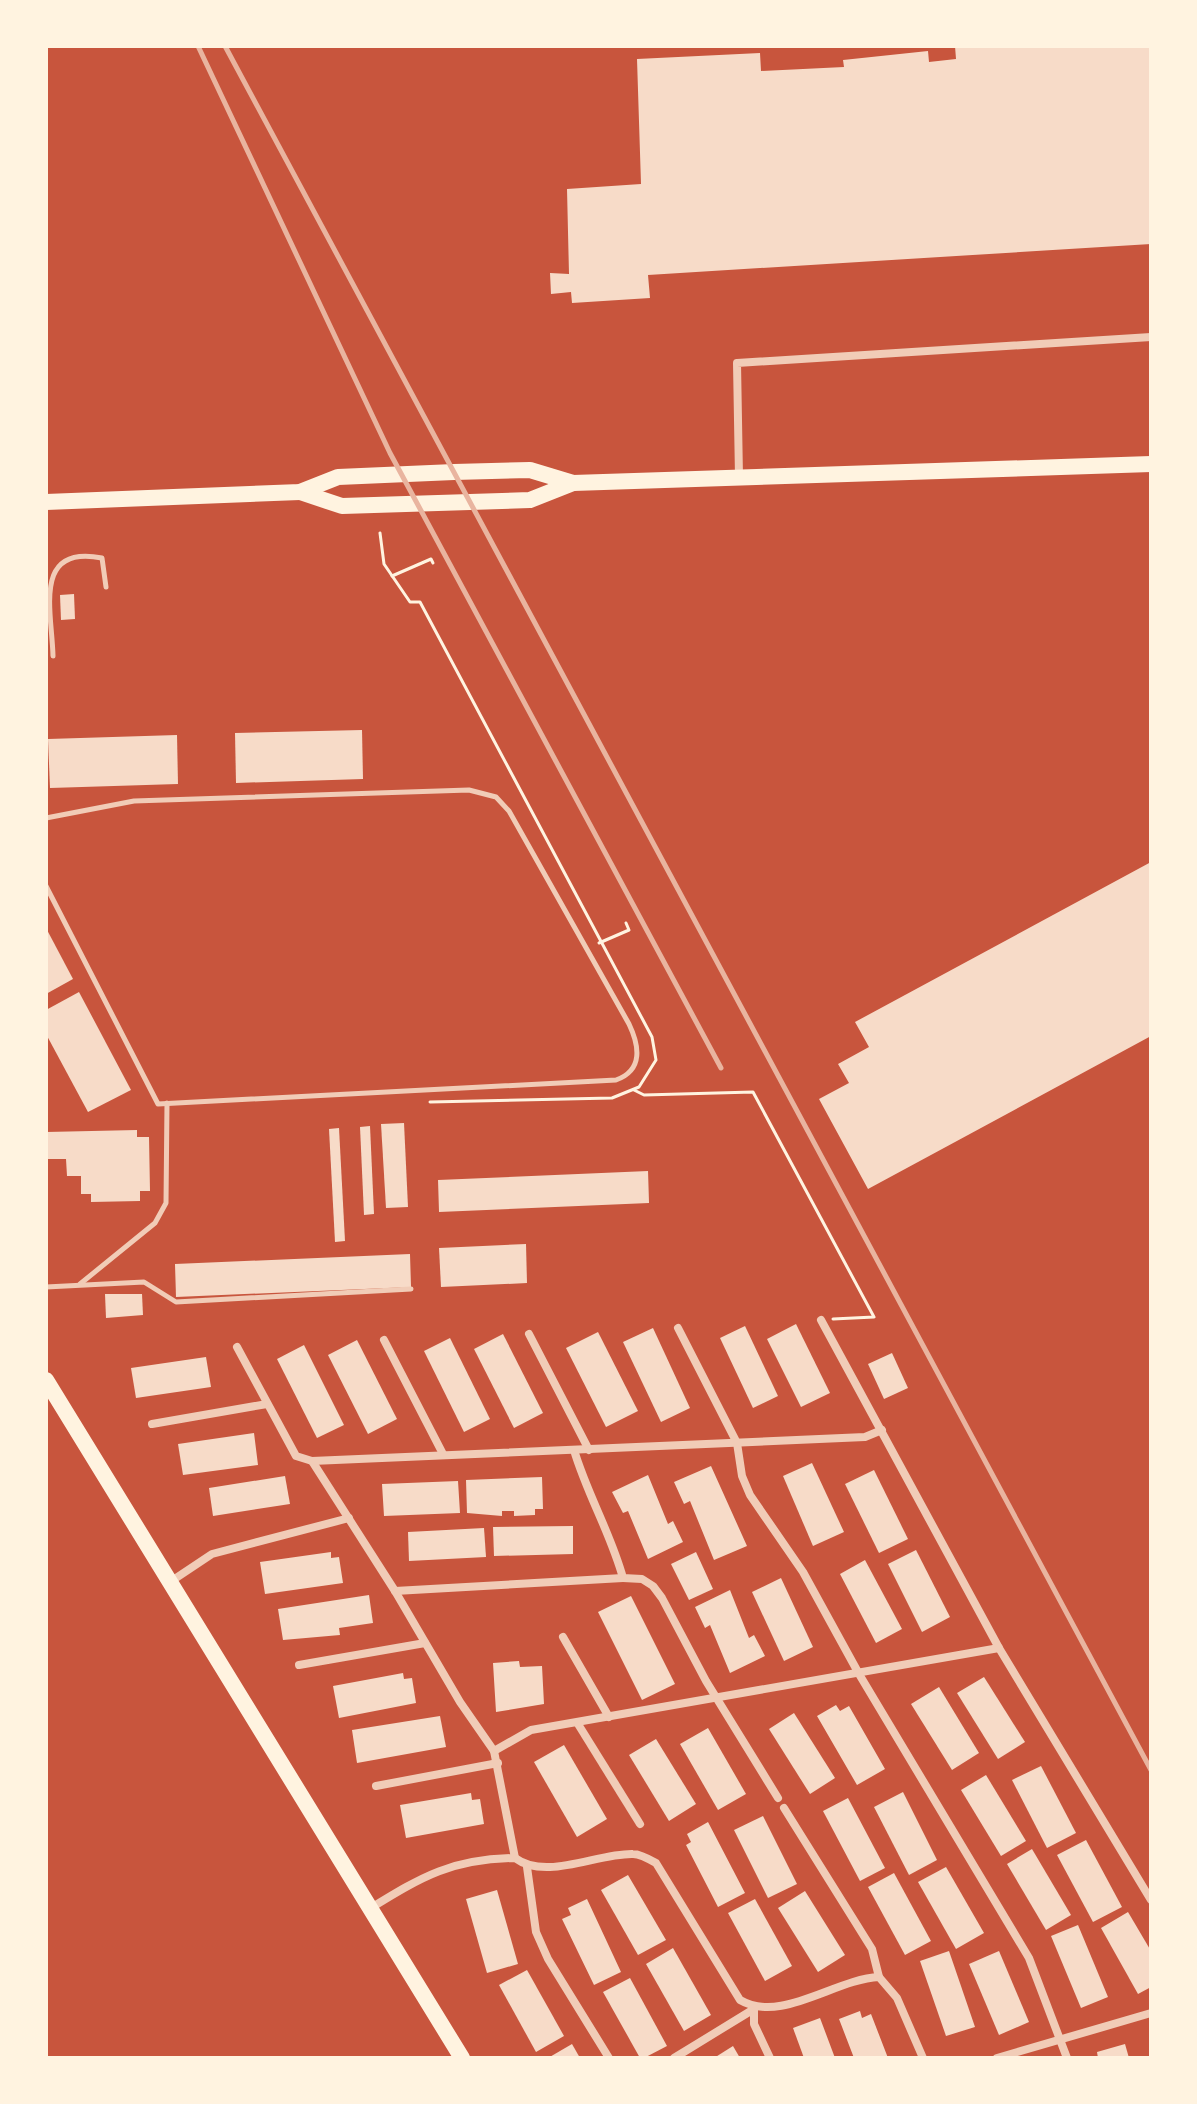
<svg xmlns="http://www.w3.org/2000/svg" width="1197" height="2104" font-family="'Alegreya Sans',sans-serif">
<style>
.building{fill:#f7dbc8}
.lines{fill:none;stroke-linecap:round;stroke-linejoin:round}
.path{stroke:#fff3e0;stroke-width:3}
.service{stroke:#f1ccb7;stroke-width:5}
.minor{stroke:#f1ccb7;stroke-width:8}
.primary{stroke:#fff3e0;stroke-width:16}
.rail{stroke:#e9b49f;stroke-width:5}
</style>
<rect width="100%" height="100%" fill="#c8553d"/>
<g class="building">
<path d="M955,46H1151V244L648,275L650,298L572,303L571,292L551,294L550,273L569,274L567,189L641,184L637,59L760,53L761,71L844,67L843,60L928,51L929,62L956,59Z"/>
<path d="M74,594L75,619L61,620L60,595Z"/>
<path d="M362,730L363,779L236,783L235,733Z"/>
<path d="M177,735L178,784L50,788L48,739Z"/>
<path d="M1151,862V1036L868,1189L819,1099L849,1083L838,1064L869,1047L855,1022Z"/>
<path d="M46,928L73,979L46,994Z"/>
<path d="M79,992L131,1090L88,1112L46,1034V1010Z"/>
<path d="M404,1123L408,1207L386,1208L381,1124Z"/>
<path d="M370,1126L374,1214L364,1215L360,1127Z"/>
<path d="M339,1128L345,1241L335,1242L329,1129Z"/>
<path d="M137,1130V1137H149L150,1191H140V1201L91,1202V1194H81V1176H67L66,1159H46V1132Z"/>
<path d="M648,1171L649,1203L439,1212L438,1180Z"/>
<path d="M526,1244L527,1283L441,1287L439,1248Z"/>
<path d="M410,1254L411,1287L176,1297L175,1264Z"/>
<path d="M105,1294H142L143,1315L106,1318Z"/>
<path d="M796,1324L830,1393L801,1407L767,1339Z"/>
<path d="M745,1326L778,1396L753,1408L720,1338Z"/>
<path d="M653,1328L690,1408L661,1422L623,1342Z"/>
<path d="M598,1332L638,1411L606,1427L566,1348Z"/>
<path d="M503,1334L543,1413L514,1428L474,1349Z"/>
<path d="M450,1338L490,1419L464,1432L424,1351Z"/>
<path d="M357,1340L397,1419L368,1434L328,1355Z"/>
<path d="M304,1345L344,1425L317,1438L277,1359Z"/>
<path d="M892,1353L908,1388L884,1399L868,1364Z"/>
<path d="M206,1357L211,1387L136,1398L131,1368Z"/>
<path d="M254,1433L258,1465L183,1475L178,1444Z"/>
<path d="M812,1463L844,1532L813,1546L783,1476Z"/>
<path d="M711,1466L747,1546L714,1560L690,1501L684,1504L674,1482Z"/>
<path d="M874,1470L908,1539L879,1553L845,1484Z"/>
<path d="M648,1475L668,1524L673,1521L683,1542L648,1559L628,1511L623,1513L612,1492Z"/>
<path d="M285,1476L290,1504L213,1516L209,1488Z"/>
<path d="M542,1477L543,1509H535V1515L514,1516V1511H502V1516L467,1513L466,1480Z"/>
<path d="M458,1481L460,1513L384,1516L382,1484Z"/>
<path d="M573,1526V1554L494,1556L493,1527Z"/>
<path d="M484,1528L486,1557L409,1561L408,1532Z"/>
<path d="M916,1550L950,1617L922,1632L888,1564Z"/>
<path d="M331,1552V1558L339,1557L343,1583L265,1594L260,1562Z"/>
<path d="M696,1552L713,1589L689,1600L671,1564Z"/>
<path d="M865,1560L902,1629L876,1643L840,1574Z"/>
<path d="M781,1578L813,1647L784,1661L752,1592Z"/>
<path d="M730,1590L749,1638L754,1635L765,1656L730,1673L710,1625L705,1628L695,1607Z"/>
<path d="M369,1595L373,1623L339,1628L340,1635L283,1640L278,1609Z"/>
<path d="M631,1596L675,1684L642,1700L598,1612Z"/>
<path d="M519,1661L520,1667L542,1666L544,1704L496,1712L493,1663Z"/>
<path d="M403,1673L404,1679L412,1678L416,1703L339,1718L333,1686Z"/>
<path d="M984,1677L1025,1742L998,1759L957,1693Z"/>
<path d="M939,1687L979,1753L952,1770L911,1704Z"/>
<path d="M836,1705L840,1711L849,1706L885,1769L857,1785L817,1716Z"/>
<path d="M794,1713L835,1778L810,1794L769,1729Z"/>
<path d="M440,1716L446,1747L357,1763L352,1730Z"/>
<path d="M708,1728L746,1794L718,1810L680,1744Z"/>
<path d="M656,1739L696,1804L669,1821L629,1755Z"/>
<path d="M564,1745L607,1819L577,1837L534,1762Z"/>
<path d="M1041,1766L1076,1833L1047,1848L1012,1780Z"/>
<path d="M986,1775L1026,1841L1001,1856L961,1790Z"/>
<path d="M903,1792L937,1860L909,1875L874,1807Z"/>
<path d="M471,1793L472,1800L480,1799L484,1824L406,1838L400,1805Z"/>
<path d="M848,1798L885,1868L860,1881L823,1811Z"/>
<path d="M763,1816L797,1884L768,1898L734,1830Z"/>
<path d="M708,1822L745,1893L718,1907L686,1845L691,1842L687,1834Z"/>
<path d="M1086,1840L1122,1907L1093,1922L1057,1855Z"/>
<path d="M1032,1849L1071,1915L1046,1930L1007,1864Z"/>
<path d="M946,1867L984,1933L956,1949L918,1882Z"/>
<path d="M894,1873L931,1941L905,1955L868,1887Z"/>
<path d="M628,1875L666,1940L638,1955L601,1890Z"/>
<path d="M497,1890L518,1964L487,1973L466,1899Z"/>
<path d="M805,1891L845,1955L818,1972L778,1908Z"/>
<path d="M587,1899L621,1972L594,1985L562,1919L571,1915L568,1908Z"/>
<path d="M755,1899L792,1966L765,1981L728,1913Z"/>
<path d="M1128,1912L1151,1951V1987L1138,1994L1101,1928Z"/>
<path d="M1078,1925L1108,1997L1081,2008L1051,1936Z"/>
<path d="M673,1948L711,2015L684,2031L646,1964Z"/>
<path d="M949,1951L975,2027L946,2036L920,1961Z"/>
<path d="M999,1951L1029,2022L999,2035L969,1964Z"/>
<path d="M527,1970L564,2036L536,2052L499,1985Z"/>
<path d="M630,1978L667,2046L644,2058H640L603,1992Z"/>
<path d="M860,2011L862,2018L871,2014L888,2058H854L839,2019Z"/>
<path d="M820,2018L835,2058H804L793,2028Z"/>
<path d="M572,2044L580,2058H548Z"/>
<path d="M1125,2044L1129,2058H1098L1097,2052Z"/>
<path d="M733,2046L740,2058H714Z"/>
</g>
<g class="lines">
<g class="path">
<path d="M380,533L384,564L410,602H420L652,1037L656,1060L639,1087L612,1098L430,1102"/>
<path d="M392,576L431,559L433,563"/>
<path d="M599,943L629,930L626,923"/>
<path d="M634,1090L644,1095L753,1092L874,1317L833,1319"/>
</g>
<g class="service">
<path d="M53,656C52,612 32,544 102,558L106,587"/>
<path d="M46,818L134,801L469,790L496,797L509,811L629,1024C639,1045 644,1070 616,1080L158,1104L46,886"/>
<path d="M80,1284L155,1223L166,1203L167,1103"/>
<path d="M46,1287L144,1282L176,1302L411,1289"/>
</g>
<g class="minor">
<path d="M739,477L737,363L1151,337"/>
<path d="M821,1320L999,1648L1151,1900"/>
<path d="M678,1328L737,1443L742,1476L750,1495L803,1572L859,1674L1029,1958L1067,2058"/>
<path d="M529,1334L589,1450"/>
<path d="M384,1340L443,1454"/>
<path d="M237,1347L296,1456L312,1461L395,1591L460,1702L494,1751L515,1858"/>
<path d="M152,1424L267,1404"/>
<path d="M574,1450C587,1494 611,1534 623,1578L642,1579L653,1586L662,1598L706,1681L778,1798"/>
<path d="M312,1461L865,1437L882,1430"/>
<path d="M170,1582L212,1554L349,1518"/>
<path d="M395,1591L623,1578"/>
<path d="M563,1637L609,1717"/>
<path d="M299,1665L425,1643"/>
<path d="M578,1724L640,1824"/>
<path d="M494,1751L531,1730L999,1648"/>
<path d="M376,1786L498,1763"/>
<path d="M784,1808L872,1949L879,1977"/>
<path d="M527,1867L536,1932L548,1959L609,2058"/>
<path d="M371,1908C423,1876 452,1859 515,1858C546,1881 597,1853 633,1854C640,1854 649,1859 656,1863L740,2000C781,2024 835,1979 879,1977L897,1998L923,2058"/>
<path d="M754,2009V2024L770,2058"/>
<path d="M674,2058L754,2009"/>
<path d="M997,2058L1151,2013"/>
</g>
<g class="primary">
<path d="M300,492L342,506L470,502L530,500L573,483"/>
<path d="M46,502L300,492L338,477L454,472L530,470L573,483L1151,464"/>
<path d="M46,1380L462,2058"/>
</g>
<g class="rail">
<path d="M198,46L390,453L721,1068"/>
<path d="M225,46L1151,1770"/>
</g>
</g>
<rect width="1197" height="2104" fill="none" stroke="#fff3e0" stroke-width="96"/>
</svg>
